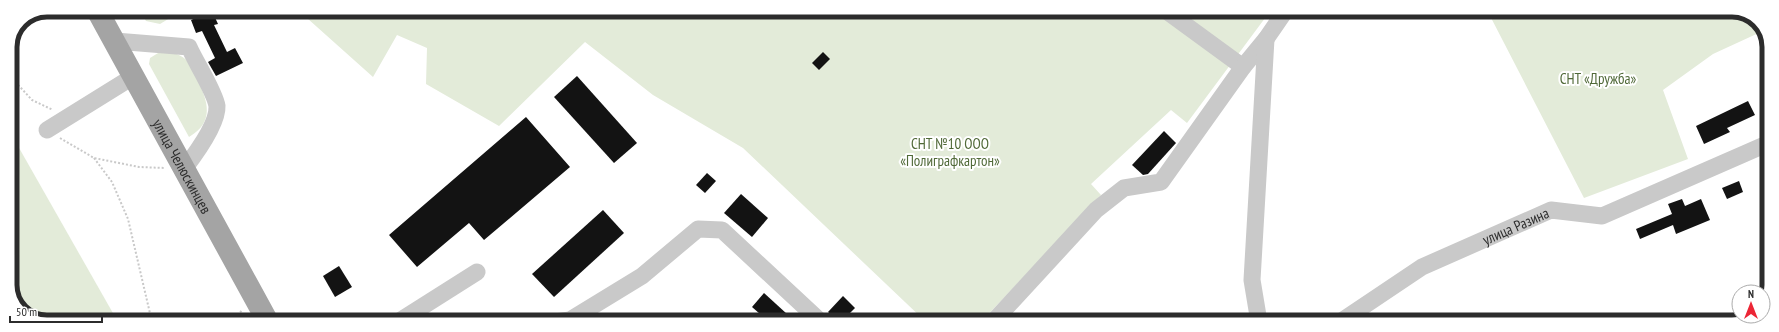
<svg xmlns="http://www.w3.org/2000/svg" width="1779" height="332" font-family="'PT Sans Narrow',sans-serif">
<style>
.green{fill:#e3ebd9}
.building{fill:#131313}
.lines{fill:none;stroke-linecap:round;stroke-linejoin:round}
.path{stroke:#c9c9c9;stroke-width:2;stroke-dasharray:2 2;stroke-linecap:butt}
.minor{stroke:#c9c9c9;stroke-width:17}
.major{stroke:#a4a4a4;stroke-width:22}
.labels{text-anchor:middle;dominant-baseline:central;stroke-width:4;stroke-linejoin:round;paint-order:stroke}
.park-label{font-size:15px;fill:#506938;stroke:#fff}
.street-label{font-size:15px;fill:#2c2c2c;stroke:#fff}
.rim{fill:none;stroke:#2c2c2c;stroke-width:5}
</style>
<rect width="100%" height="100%" fill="#fff"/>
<g class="green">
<path d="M140,10H183L160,24L146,21Z"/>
<path d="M298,10H1271L1187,123L1171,110L1091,184L1101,195L981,322H926L743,148L653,95L585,42L499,126L426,84L427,48L397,35L373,77Z"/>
<path d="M1487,10H1737L1758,21L1763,31L1713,54L1663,90L1688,159L1584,198Z"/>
<path d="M163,50C172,52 183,55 188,62C192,67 194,74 197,79C208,101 215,122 189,137L149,64L150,58Z"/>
<path d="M10,132L118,322H42L21,311L10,290Z"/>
</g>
<g class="building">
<path d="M212,11L218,24L214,25L227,52L235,48L243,63L216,76L208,62L215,58L202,31L196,33L191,20Z"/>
<path d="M823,52L830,59L819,70L812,63Z"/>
<path d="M577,76L637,143L614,163L554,97Z"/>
<path d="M1748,101L1755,115L1727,128L1730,132L1704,144L1696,126Z"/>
<path d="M526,117L570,167L484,240L469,223L417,267L389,235Z"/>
<path d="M1164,131L1176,143L1148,174L1143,175L1132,165Z"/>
<path d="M707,173L716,181L705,193L696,185Z"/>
<path d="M1739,181L1743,192L1727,199L1722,188Z"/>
<path d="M741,194L768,218L752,237L724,213Z"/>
<path d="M1682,199L1685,206L1701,199L1710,220L1676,234L1673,225L1640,239L1636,229L1672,214L1668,204Z"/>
<path d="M603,210L624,233L554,297L532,274Z"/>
<path d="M339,266L352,287L335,297L323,276Z"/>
<path d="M764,293L787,314L780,322H769L752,307Z"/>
<path d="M843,296L855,308L841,322H839L828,312Z"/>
</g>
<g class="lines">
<g class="path">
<path d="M10,76L32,100L53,110"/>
<path d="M60,138L94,158L139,167L165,168"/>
<path d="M94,158L112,182L128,219L152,322"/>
<path d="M233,322L242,310"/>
</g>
<g class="minor">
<path d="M1165,10L1243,67"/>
<path d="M115,41L189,47C195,61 215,92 217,106C218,124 194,156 184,169"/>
<path d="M47,130L134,76"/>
<path d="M398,322L477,272"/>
<path d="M555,322L570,320L642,276L698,229L722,230L821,322"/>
<path d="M993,322L1096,210L1124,188L1161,182L1243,67L1266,39L1286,10"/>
<path d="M1259,322L1252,280L1266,39"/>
<path id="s1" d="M1340,322L1422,267L1551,210L1602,216L1769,143"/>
</g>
<path class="major" id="s2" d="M97,10L268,322"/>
</g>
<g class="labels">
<g class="park-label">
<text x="1598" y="78">СНТ «Дружба»</text>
<text x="950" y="143">СНТ №10 ООО<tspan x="950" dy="17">«Полиграфкартон»</tspan></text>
</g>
<g class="street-label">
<text stroke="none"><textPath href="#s2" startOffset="178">улица Челюскинцев</textPath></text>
<text stroke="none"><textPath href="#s1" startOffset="201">улица Разина</textPath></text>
</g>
</g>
<path d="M0 0H1779V332H0ZM47 17H1732A30 30 0 0 1 1762 47V285A30 30 0 0 1 1732 315H47A30 30 0 0 1 17 285V47A30 30 0 0 1 47 17Z" fill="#fff" fill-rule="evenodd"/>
<path class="rim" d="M47 17H1732A30 30 0 0 1 1762 47V285A30 30 0 0 1 1732 315H47A30 30 0 0 1 17 285V47A30 30 0 0 1 47 17Z"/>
<g transform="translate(1751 304)"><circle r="19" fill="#ffffff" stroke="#ababab"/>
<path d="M0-3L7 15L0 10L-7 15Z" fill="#ec2636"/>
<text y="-6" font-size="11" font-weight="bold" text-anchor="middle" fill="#2c2c2c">N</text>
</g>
<path d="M10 316v6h92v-6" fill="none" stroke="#2c2c2c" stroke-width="2"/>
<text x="16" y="316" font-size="12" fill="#2c2c2c" stroke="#ffffff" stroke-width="3" paint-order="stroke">50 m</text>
</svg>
